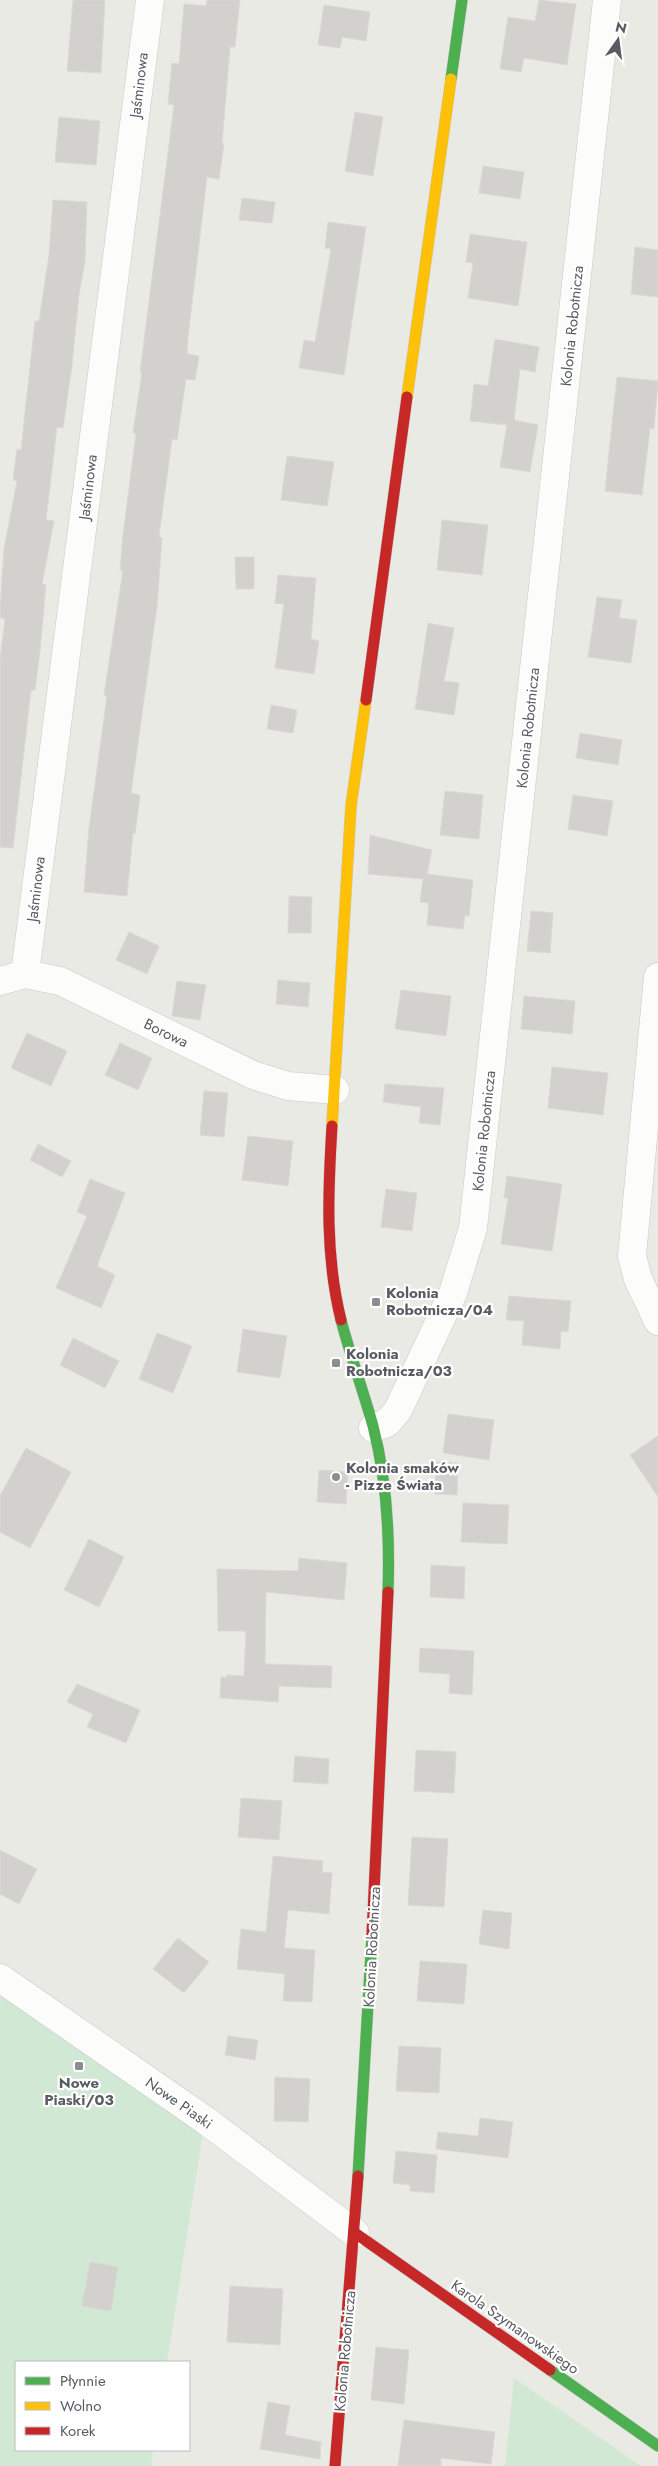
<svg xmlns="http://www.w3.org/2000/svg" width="658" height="2466" font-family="Jost,sans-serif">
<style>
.green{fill:#d1e8d4}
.building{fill:#d2d1ce;stroke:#dad9d3}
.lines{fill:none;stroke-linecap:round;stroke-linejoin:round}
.street-casing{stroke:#c8c8c7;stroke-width:29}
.fast-casing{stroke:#c8c8c8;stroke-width:12}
.slow-casing{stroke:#c8c8c8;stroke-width:12}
.jam-casing{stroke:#c8c8c8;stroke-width:12}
.street{stroke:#fcfcfb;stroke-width:28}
.fast{stroke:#4caf50;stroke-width:11}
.slow{stroke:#ffc107;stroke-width:11}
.jam{stroke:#c62828;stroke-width:11}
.poi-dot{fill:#8c8d90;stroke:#fff;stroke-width:2}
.labels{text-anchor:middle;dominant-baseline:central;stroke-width:4.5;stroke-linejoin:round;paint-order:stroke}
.street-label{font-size:15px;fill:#595b62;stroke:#fff}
.poi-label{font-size:15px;font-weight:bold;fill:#595b62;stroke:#fff;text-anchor:start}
</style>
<rect width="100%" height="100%" fill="#eaeae4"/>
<g class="green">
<path d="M0,1978L205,2120L167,2362H16V2450H153L151,2466H0Z"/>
<path d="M514,2378L641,2466H505Z"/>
</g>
<g class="building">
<path d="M73,0H105L101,73L67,71Z"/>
<path d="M207,0H240L235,47H230L222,143H224L219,179L207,177L188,337L187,354L199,356L195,380L186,379L177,440L172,439L159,537L162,538L157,606L131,793L140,795L135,834L133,833L127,896L84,892L89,828L107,696L104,695L123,570H120L123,535L136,433H133L142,373L140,372L174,105L168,104L172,63L179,64L184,4L206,6Z"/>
<path d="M539,0L576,4L567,65L524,58L521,72L500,69L508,17L535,21Z"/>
<path d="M324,5L370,12L366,41L342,37L340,48L318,45Z"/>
<path d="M355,112L383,117L373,176L345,171Z"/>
<path d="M59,117L100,121L96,165L55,162Z"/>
<path d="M483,166L524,172L520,199L479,193Z"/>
<path d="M242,198L275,202L272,223L239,220Z"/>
<path d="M53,200L87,202L85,260L79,295L72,365L63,428L57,427L46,520L54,521L42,584L46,585L40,651L35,690H31L13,848L0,847V660L5,619L0,618V608L4,549L17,481L13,480L17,449L21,450L35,321H39L49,255Z"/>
<path d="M328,222L366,227L344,375L299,368L304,340L315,342L331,249L325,248Z"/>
<path d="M470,234L527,242L518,306L468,298L473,263L466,262Z"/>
<path d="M635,247L658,250V297L631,294Z"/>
<path d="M495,339L539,347L535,372L520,369L514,420L538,425L530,472L500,467L507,425L470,421L474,384L488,386Z"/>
<path d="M617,377L658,381L654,429L650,428L642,495L605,491Z"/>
<path d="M287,456L334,462L327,506L281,500Z"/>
<path d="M442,520L488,525L482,575L437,570Z"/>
<path d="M235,557H254V589H236Z"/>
<path d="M278,575L316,578L311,639L319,641L314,674L275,668L284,604L275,603Z"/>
<path d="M597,597L622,600L619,618L637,620L631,663L588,657Z"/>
<path d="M428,623L454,628L444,681L459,683L454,715L415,709Z"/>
<path d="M271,705L297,710L293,733L267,729Z"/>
<path d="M580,733L622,740L618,765L576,758Z"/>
<path d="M445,791L483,795L479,839L440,835Z"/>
<path d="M573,795L613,801L607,836L568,829Z"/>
<path d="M370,835L432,850L427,874L473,880L469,916L465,915L463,929L427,925L429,903L420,902L423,879L368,874Z"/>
<path d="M289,896L312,897L311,933H288Z"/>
<path d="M531,911L553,913L550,953L527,951Z"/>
<path d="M129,932L159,946L147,974L116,960Z"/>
<path d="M278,980L310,983L308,1007L276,1004Z"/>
<path d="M177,981L206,985L200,1020L172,1016Z"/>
<path d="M401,990L451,996L446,1036L395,1029Z"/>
<path d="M524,996L575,1001L572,1034L521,1029Z"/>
<path d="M27,1033L67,1051L51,1086L11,1068Z"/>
<path d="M120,1043L152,1058L138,1090L105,1075Z"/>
<path d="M552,1067L608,1073L603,1115L548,1108Z"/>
<path d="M385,1084L444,1088L440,1125L419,1123L421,1107L383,1102Z"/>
<path d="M204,1091L228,1093L224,1137L200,1135Z"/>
<path d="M248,1136L293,1141L288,1186L242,1180Z"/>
<path d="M38,1144L71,1161L62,1177L30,1160Z"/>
<path d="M507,1176L562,1184L552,1251L501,1244L508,1198H504Z"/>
<path d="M90,1179L125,1193L97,1266L115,1275L101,1308L56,1288L87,1216L77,1212Z"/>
<path d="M386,1189L417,1193L412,1231L381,1227Z"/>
<path d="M509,1296L571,1301L568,1332L561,1331L560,1349L522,1345L524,1321L506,1320Z"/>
<path d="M243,1329L287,1336L280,1378L237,1372Z"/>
<path d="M157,1333L192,1346L173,1393L139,1379Z"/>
<path d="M73,1338L119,1361L105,1388L60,1365Z"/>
<path d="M448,1414L494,1420L489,1460L443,1453Z"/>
<path d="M658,1436V1497L630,1455Z"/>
<path d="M26,1448L71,1472L30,1548L0,1532V1496Z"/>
<path d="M436,1462L458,1463L457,1495L435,1494Z"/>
<path d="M319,1470L348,1472L346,1504L317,1502Z"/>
<path d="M463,1503L509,1505L507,1544L461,1542Z"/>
<path d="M89,1539L124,1557L99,1607L64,1590Z"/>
<path d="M299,1558L347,1563L344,1600L266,1592L265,1664L332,1666L331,1688L279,1686L278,1702L220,1698L221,1677L226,1678L227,1675L244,1676L246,1631H218L217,1569L298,1571Z"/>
<path d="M431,1565L465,1567L464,1599L430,1597Z"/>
<path d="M420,1648L474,1651L472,1695L449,1693L450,1674L419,1672Z"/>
<path d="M77,1684L140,1710L126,1743L87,1727L93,1714L67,1702Z"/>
<path d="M416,1750L456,1752L454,1793L414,1791Z"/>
<path d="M295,1756L329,1759L328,1784L293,1782Z"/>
<path d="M241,1798L282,1801L279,1840L238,1837Z"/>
<path d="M412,1837L448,1839L444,1907L408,1905Z"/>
<path d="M0,1850L37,1869L19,1904L0,1894Z"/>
<path d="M273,1856L323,1861L322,1872L332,1873L329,1914L288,1910L284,1948L315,1950L312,2002L283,2001L285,1974L237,1969L241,1929L266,1932Z"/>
<path d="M483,1910L512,1913L509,1949L479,1944Z"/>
<path d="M178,1938L209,1962L184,1993L153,1969Z"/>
<path d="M420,1961L467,1964L464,2004L417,2001Z"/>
<path d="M228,2036L258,2040L255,2060L225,2055Z"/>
<path d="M399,2046L441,2048L439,2093L396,2091Z"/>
<path d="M275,2077L310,2079L308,2122L274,2121Z"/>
<path d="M480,2118L513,2122L508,2158L436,2149L438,2132L478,2136Z"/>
<path d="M396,2151L437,2155L434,2193L410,2191V2185L393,2183Z"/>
<path d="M90,2262L118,2267L111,2311L82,2306Z"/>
<path d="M230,2286L283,2289L280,2345L227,2342Z"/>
<path d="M376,2347L409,2350L404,2404L371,2400Z"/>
<path d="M268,2402L290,2406L285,2435L321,2442L320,2459L260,2449Z"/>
<path d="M404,2420L495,2432L491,2464L441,2458V2466H398Z"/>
</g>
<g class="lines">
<defs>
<g id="street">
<path d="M25,974L150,0"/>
<path d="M658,977L632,1256L638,1279L658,1321"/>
<path d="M0,981L25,974L60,981L253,1075L288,1086L335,1090"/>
<path d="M373,1428L387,1423L398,1410L453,1293L473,1228L607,0"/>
<path d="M0,1978L205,2120L355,2233"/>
</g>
<g id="fast">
<path d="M451,79L462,0"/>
<path d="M341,1320C350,1355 363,1390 373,1426C387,1480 390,1536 388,1592"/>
<path d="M358,2176L372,1935"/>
<path d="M550,2370L658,2446"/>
</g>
<g id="slow">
<path d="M407,397L451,79"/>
<path d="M332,1126L351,806L366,700"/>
</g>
<g id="jam">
<path d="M366,700L407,397"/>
<path d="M332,1126C328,1192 325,1255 341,1320"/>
<path d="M372,1935L388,1592"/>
<path d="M355,2233L550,2370"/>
<path d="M335,2466L358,2176"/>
</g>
</defs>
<use href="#street" class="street-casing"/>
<use href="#fast" class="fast-casing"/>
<use href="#slow" class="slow-casing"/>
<use href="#jam" class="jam-casing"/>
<use href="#street" class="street"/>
<use href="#fast" class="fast"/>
<use href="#slow" class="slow"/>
<use href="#jam" class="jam"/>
</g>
<g class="poi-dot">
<rect x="371" y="1297" width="10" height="10" rx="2.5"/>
<rect x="331" y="1358" width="10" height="10" rx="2.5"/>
<circle cx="336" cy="1477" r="5"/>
<rect x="74" y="2061" width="10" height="10" rx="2.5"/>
</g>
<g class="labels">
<g class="street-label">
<text transform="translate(139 85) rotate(-83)">Jaśminowa</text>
<text transform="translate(572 326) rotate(-84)">Kolonia Robotnicza</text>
<text transform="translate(88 487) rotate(-83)">Jaśminowa</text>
<text transform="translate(528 728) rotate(-84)">Kolonia Robotnicza</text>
<text transform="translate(36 889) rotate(-83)">Jaśminowa</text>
<text transform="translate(166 1033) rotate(26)">Borowa</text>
<text transform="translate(484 1131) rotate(-84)">Kolonia Robotnicza</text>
<text transform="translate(372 1947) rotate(-87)">Kolonia Robotnicza</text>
<text transform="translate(179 2103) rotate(35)">Nowe Piaski</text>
<text transform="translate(515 2327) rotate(35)">Karola Szymanowskiego</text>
<text transform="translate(345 2351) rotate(-85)">Kolonia Robotnicza</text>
</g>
<g class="poi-label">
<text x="386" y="1293">Kolonia<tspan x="386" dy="17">Robotnicza/04</tspan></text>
<text x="346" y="1354">Kolonia<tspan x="346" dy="17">Robotnicza/03</tspan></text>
<text x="346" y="1468">Kolonia smaków<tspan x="346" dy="17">- Pizze Świata</tspan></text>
<text x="79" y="2083" text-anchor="middle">Nowe<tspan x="79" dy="17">Piaski/03</tspan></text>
</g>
</g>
<rect x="15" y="2361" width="175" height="90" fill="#ffffff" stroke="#bdbdc0"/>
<rect x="25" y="2377" width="25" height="8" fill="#4caf50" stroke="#bdbdc0"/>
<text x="60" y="2386" font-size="15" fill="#595b62">Płynnie</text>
<rect x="25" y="2402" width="25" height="8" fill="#ffc107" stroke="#bdbdc0"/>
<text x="60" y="2411" font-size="15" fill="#595b62">Wolno</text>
<rect x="25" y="2427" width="25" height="8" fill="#c62828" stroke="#bdbdc0"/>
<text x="60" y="2436" font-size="15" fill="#595b62">Korek</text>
<g transform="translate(618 40) rotate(14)" stroke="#ffffff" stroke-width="4" paint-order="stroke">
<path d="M0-4L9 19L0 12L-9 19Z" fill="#595b62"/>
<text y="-8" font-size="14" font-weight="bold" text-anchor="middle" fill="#595b62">N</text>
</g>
</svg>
